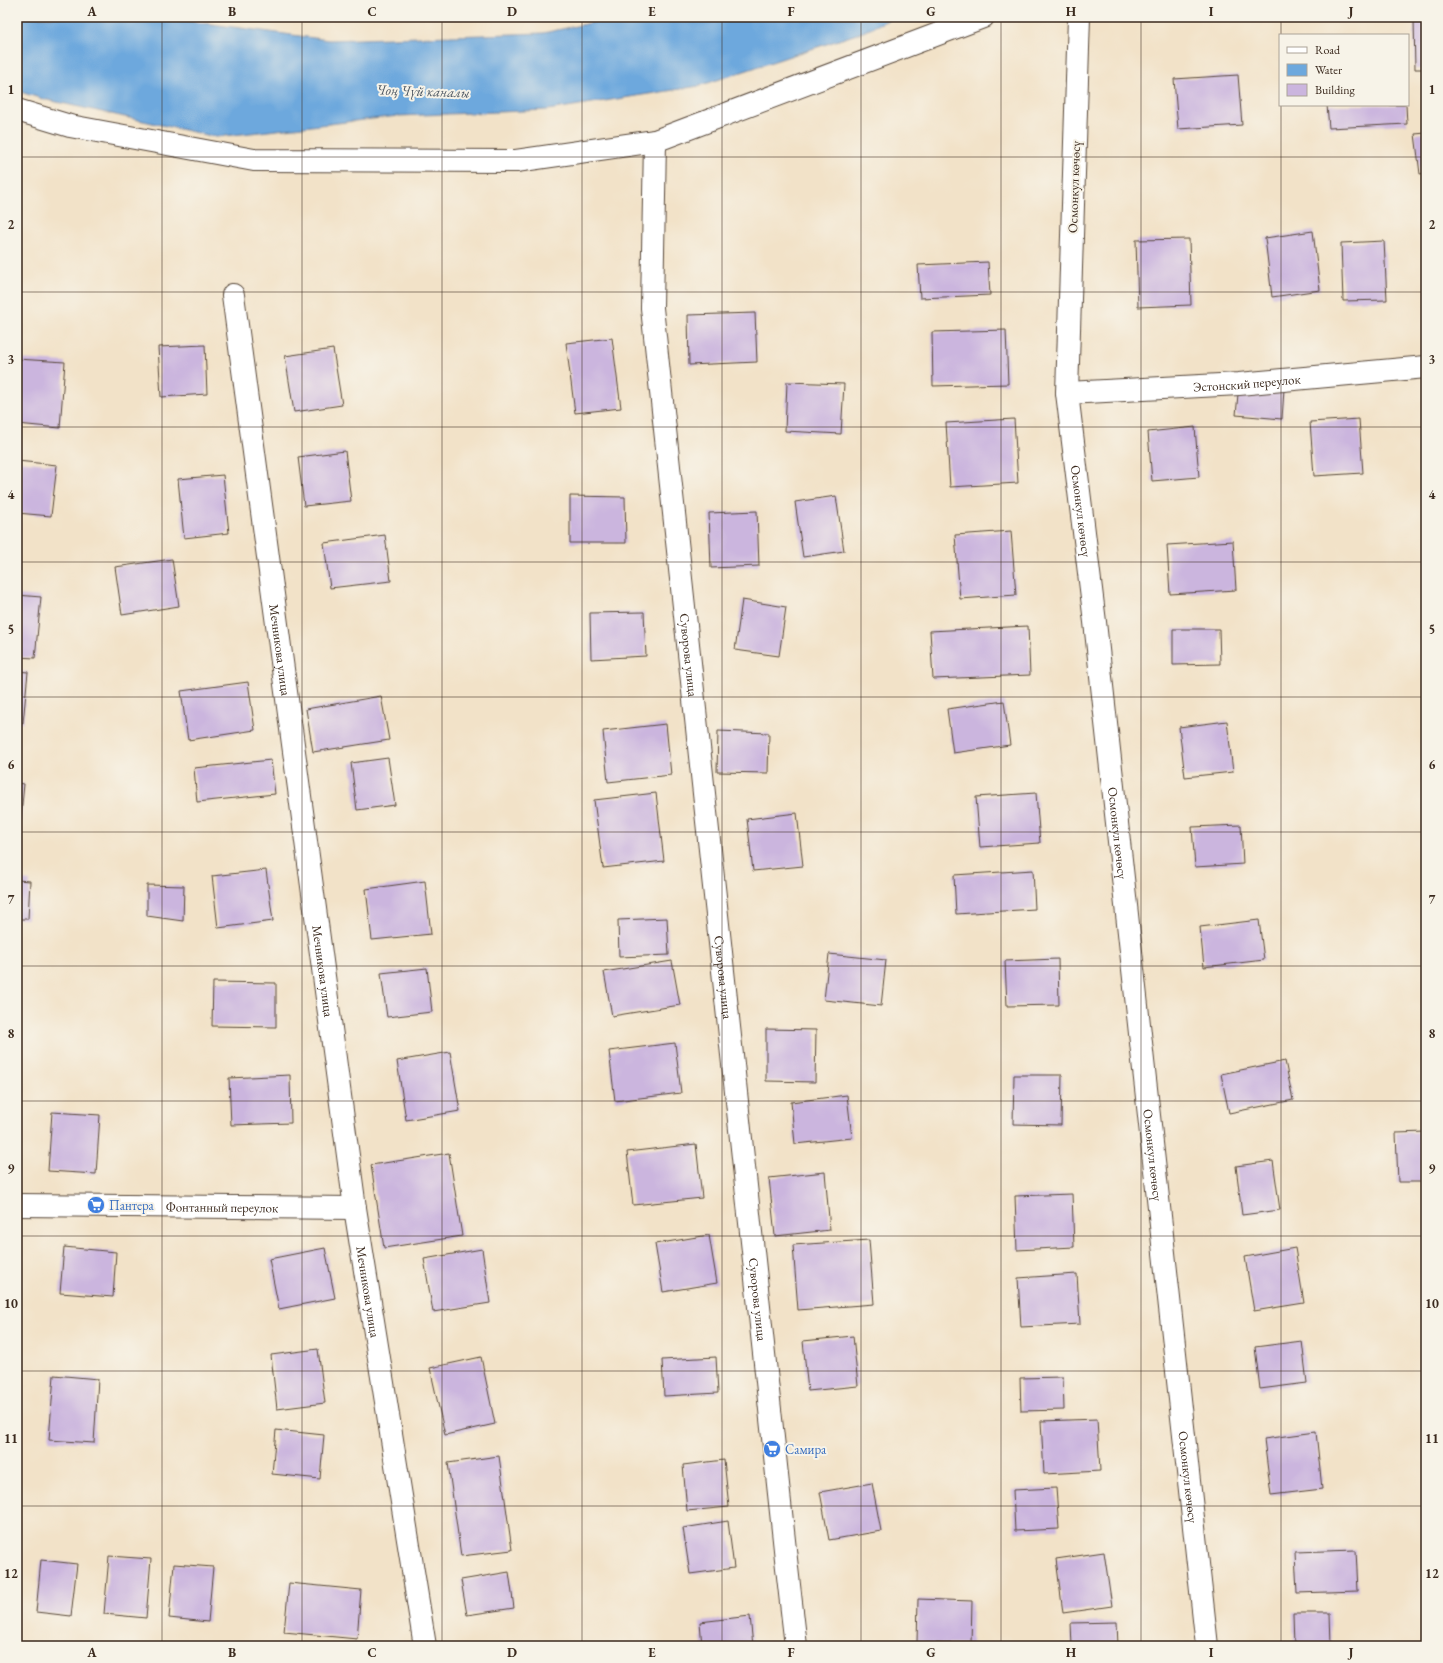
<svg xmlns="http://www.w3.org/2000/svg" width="1443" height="1663" font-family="'EB Garamond',serif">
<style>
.water{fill:#6da8dd;stroke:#54697e}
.building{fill:#cbb5de}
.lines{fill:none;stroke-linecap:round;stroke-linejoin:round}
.street-casing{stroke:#564638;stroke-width:24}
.secondary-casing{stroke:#564638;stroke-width:24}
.street{stroke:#fff;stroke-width:22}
.secondary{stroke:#fff;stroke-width:22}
.grid{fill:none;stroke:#3b2a1e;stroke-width:1;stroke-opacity:0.55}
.labels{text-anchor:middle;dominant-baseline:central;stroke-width:4;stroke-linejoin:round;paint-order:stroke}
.street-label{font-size:13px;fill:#3b2a1e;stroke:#f7f3e8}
.shop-label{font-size:13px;fill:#366cbe;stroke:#f7f3e8;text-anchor:start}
.water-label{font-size:14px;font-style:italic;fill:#4c5661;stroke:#f7f3e8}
.neatline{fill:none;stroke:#3b2a1e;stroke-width:1.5}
.grid-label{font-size:13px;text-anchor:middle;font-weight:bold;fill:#3b2a1e}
</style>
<rect width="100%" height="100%" fill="#f7f3e8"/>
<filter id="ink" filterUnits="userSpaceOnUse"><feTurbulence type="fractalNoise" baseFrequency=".025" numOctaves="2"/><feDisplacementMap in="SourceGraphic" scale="8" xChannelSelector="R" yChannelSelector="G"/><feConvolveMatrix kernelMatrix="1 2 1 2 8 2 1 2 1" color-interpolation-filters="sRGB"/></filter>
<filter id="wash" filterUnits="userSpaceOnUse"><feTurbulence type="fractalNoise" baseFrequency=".012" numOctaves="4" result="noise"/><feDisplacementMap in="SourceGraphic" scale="16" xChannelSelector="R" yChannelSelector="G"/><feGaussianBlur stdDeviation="0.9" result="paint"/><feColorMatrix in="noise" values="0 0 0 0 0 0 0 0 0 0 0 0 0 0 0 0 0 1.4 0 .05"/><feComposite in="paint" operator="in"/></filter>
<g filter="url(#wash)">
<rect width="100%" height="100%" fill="#f2e2c8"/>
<path class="water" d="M17,17H159L329,40L543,33L619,17H894L863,32L699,86L548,110L398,116L216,137L43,99L17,91Z"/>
<g id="blocks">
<g class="building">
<path d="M1414,19H1426V69H1415Z"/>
<path d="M1238,75L1242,125L1178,129L1174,79Z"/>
<path d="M1327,105H1406L1407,124L1329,128Z"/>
<path d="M1426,133V173L1420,174L1415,134Z"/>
<path d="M1313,231L1320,290L1272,297L1265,238Z"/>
<path d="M1189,239L1191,305L1138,307L1136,240Z"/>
<path d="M1384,241L1387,300L1343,301L1341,243Z"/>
<path d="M988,262L990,295L920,298L918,265Z"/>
<path d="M755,313L757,362L689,365L688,315Z"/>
<path d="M1006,330L1008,384L933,386L932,332Z"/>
<path d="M612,338L621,408L575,413L566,343Z"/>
<path d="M205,345L207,394L161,397L158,347Z"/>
<path d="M333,349L342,405L294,412L285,356Z"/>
<path d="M17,359L65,362L60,428L17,424Z"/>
<path d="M787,382L844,384L841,434L785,431Z"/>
<path d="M1239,384L1284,389L1282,419L1236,415Z"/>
<path d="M1014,419L1018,483L950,487L946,423Z"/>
<path d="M1359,419L1363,473L1314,476L1310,422Z"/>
<path d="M1195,427L1199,477L1152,481L1148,432Z"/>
<path d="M345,451L351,501L304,506L298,457Z"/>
<path d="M17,461L57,465L51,516L17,513Z"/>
<path d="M223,475L229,533L184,538L178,479Z"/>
<path d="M570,496L625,497L626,543H570Z"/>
<path d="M836,496L844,551L803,557L795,502Z"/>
<path d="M757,511L759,566L711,568L709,513Z"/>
<path d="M1011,531L1016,595L960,599L955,535Z"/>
<path d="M385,535L391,581L330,588L324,543Z"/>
<path d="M1233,541L1236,590L1170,594L1167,545Z"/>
<path d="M172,559L179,606L122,615L115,567Z"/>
<path d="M17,595L41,597L35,658L17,657Z"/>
<path d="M742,600L786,607L779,656L735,650Z"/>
<path d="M644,612L646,656L591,659L590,613Z"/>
<path d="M1028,626L1030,675L933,679L930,631Z"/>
<path d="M1173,629H1219L1220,664L1173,665Z"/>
<path d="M17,671L28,672L23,723L17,722Z"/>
<path d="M248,682L255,730L188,740L181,691Z"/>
<path d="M381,696L389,740L313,752L306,709Z"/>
<path d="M1004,701L1010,745L953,753L947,709Z"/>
<path d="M1227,721L1233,772L1185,777L1179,727Z"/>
<path d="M666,724L671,775L608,782L603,731Z"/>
<path d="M718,731L769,733L768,773L717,772Z"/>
<path d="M388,758L395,805L357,810L351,763Z"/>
<path d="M271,760L275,794L197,802L194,768Z"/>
<path d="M17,783L24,784L19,836H17Z"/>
<path d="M656,793L664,861L603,868L594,800Z"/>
<path d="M1036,793L1040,843L980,847L976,797Z"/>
<path d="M797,813L803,866L753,871L747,819Z"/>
<path d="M1241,825L1243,864L1195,867L1192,827Z"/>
<path d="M266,870L273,921L218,928L212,876Z"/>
<path d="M1033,870L1035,909L956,914L954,875Z"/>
<path d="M17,880L30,881L28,919H17Z"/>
<path d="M425,881L431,934L372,940L366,889Z"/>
<path d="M147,885L184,886L183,921L147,916Z"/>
<path d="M667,918L669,955L619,957L618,920Z"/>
<path d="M1259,920L1264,960L1204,967L1200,927Z"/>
<path d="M829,954L886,960L881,1006L824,1000Z"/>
<path d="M1058,959L1059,1005L1007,1006L1005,961Z"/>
<path d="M672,961L680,1005L612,1016L604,972Z"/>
<path d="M427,968L432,1012L387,1017L381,973Z"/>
<path d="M213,982L276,983V1027L212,1026Z"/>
<path d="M766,1029L816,1030L815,1082L766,1081Z"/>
<path d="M675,1043L681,1093L615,1101L609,1051Z"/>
<path d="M450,1052L460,1111L406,1120L397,1061Z"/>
<path d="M1285,1061L1293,1100L1229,1113L1221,1074Z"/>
<path d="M290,1075L291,1123L231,1125L229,1078Z"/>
<path d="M1014,1075H1062L1061,1125L1013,1124Z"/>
<path d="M847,1095L852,1138L795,1144L791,1102Z"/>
<path d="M52,1112L100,1115L96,1174L48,1171Z"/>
<path d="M1426,1132V1182H1398L1396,1133Z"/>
<path d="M696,1144L702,1198L633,1205L627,1152Z"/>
<path d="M449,1153L462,1236L384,1248L371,1165Z"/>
<path d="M1273,1161L1280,1210L1242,1215L1236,1166Z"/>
<path d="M825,1172L830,1230L775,1236L769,1178Z"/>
<path d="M1072,1194L1074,1247L1017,1250L1015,1196Z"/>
<path d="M709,1235L717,1283L663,1292L655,1244Z"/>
<path d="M869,1240L874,1304L798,1310L793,1245Z"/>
<path d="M64,1247L116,1252L113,1297L60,1293Z"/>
<path d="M325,1248L335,1298L279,1309L269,1259Z"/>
<path d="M1295,1248L1304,1303L1254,1311L1245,1257Z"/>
<path d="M482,1249L490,1303L433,1312L424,1259Z"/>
<path d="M1077,1274L1080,1324L1021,1327L1018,1278Z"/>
<path d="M853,1336L858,1386L808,1391L803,1341Z"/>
<path d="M1302,1341L1307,1383L1260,1389L1255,1347Z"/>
<path d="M318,1349L325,1403L277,1409L271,1355Z"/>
<path d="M481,1357L495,1424L445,1435L430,1368Z"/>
<path d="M716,1357L718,1393L664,1396L662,1360Z"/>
<path d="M54,1375L98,1379L94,1443L49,1440Z"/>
<path d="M1063,1377L1064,1410L1021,1411L1020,1378Z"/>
<path d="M1097,1419L1100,1471L1044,1474L1041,1421Z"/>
<path d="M276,1430L324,1435L320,1479L272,1474Z"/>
<path d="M1316,1432L1322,1489L1271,1495L1264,1439Z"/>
<path d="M499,1456L512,1550L461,1556L448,1463Z"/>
<path d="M724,1460L729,1507L687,1511L683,1465Z"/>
<path d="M872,1483L881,1531L829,1540L820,1492Z"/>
<path d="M1056,1488L1059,1529L1015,1531L1013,1490Z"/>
<path d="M728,1521L734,1568L690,1574L683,1528Z"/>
<path d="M1356,1550L1358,1591L1297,1593L1295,1552Z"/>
<path d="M1104,1552L1112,1606L1063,1613L1056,1559Z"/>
<path d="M109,1556L151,1559L146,1618L104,1614Z"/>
<path d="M41,1560L77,1564L71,1616L36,1612Z"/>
<path d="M174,1564L213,1567L208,1622L169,1618Z"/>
<path d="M509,1572L514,1608L467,1615L461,1580Z"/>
<path d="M289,1583L361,1590L357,1639L284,1632Z"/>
<path d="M918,1599L972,1601L971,1644L917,1643Z"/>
<path d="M1293,1613H1330L1331,1646H1294Z"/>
<path d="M750,1616L753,1646H702L700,1622Z"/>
<path d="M1117,1622L1118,1646H1072L1071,1623Z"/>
</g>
</g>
</g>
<g filter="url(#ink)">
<use href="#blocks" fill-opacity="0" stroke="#564638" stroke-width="1"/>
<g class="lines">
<defs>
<g id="street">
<path d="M17,110L70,126L254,160L516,161L655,141L983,17"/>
<path id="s1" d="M655,141L652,308L786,1559L796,1646"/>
<path id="s2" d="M233,295L355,1208L425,1646"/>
<path id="s3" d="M1067,393L1239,384L1426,367"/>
<path id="s4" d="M17,1205L355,1208"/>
</g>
<g id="secondary">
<path id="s5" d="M1079,17L1067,393L1095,622L1207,1646"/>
</g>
</defs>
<use href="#street" class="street-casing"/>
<use href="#secondary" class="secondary-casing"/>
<use href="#street" class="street"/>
<use href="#secondary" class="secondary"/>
</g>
</g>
<path class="grid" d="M162,17V1646M302,17V1646M442,17V1646M582,17V1646M722,17V1646M861,17V1646M1001,17V1646M1141,17V1646M1281,17V35M1281,105V1646M17,157H1426M17,292H1426M17,427H1426M17,562H1426M17,697H1426M17,832H1426M17,966H1426M17,1101H1426M17,1236H1426M17,1371H1426M17,1506H1426"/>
<defs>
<symbol id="supermarket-disc" viewBox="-11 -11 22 22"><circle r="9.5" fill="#3f7fe0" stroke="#f7f3e8"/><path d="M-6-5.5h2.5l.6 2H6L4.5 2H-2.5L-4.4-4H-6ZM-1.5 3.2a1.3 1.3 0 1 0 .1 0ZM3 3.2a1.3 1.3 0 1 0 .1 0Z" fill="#fff"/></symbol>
</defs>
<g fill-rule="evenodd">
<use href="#supermarket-disc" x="86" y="1195" width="20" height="20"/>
<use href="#supermarket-disc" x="762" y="1439" width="20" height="20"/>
</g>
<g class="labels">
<g class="street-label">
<text transform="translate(1074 187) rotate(-88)">Осмонкул көчөсү</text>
<text stroke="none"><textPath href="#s3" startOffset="180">Эстонский переулок</textPath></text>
<text stroke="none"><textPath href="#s5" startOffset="495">Осмонкул көчөсү</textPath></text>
<text stroke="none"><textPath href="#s2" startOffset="358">Мечникова улица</textPath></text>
<text stroke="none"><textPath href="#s1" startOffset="516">Суворова улица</textPath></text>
<text stroke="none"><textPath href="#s5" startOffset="819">Осмонкул көчөсү</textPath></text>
<text stroke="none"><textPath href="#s2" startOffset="682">Мечникова улица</textPath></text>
<text stroke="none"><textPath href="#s1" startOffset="840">Суворова улица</textPath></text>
<text stroke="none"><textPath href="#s5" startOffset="1143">Осмонкул көчөсү</textPath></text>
<text stroke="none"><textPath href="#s4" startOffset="205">Фонтанный переулок</textPath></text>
<text stroke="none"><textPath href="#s2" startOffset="1006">Мечникова улица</textPath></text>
<text stroke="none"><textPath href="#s1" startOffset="1164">Суворова улица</textPath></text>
<text stroke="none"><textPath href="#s5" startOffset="1467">Осмонкул көчөсү</textPath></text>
</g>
<g class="shop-label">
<text x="109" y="1205">Пантера</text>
<text x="785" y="1449">Самира</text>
</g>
<g class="water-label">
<text transform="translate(423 91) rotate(2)">Чоң Чүй каналы</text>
</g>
</g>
<rect width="1443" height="1663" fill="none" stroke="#f7f3e8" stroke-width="44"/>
<rect x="1279" y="34" width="130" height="72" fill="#f7f3e8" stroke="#aca397"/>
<rect x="1287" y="47" width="20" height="6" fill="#ffffff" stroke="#aca397"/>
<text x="1315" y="54" font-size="12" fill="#3b2a1e">Road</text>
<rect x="1287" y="64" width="20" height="12" fill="#6da8dd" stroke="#aca397"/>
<text x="1315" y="74" font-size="12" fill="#3b2a1e">Water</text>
<rect x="1287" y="84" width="20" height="12" fill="#cbb5de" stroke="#aca397"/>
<text x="1315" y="94" font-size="12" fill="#3b2a1e">Building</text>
<rect x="22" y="22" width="1399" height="1619" class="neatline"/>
<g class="grid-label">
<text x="92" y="16">A</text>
<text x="232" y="16">B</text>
<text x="372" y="16">C</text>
<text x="512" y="16">D</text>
<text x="652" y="16">E</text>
<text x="791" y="16">F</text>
<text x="931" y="16">G</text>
<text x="1071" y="16">H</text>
<text x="1211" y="16">I</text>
<text x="1351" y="16">J</text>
<text x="11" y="94">1</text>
<text x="1432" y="94">1</text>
<text x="11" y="229">2</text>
<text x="1432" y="229">2</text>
<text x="11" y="364">3</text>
<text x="1432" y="364">3</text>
<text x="11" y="499">4</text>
<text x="1432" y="499">4</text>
<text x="11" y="634">5</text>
<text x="1432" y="634">5</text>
<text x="11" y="769">6</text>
<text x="1432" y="769">6</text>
<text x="11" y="904">7</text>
<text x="1432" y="904">7</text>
<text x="11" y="1038">8</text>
<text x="1432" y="1038">8</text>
<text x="11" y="1173">9</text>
<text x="1432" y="1173">9</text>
<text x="11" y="1308">10</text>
<text x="1432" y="1308">10</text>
<text x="11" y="1443">11</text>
<text x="1432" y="1443">11</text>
<text x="11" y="1578">12</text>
<text x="1432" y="1578">12</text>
<text x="92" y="1657">A</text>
<text x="232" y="1657">B</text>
<text x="372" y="1657">C</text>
<text x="512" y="1657">D</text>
<text x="652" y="1657">E</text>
<text x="791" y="1657">F</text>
<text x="931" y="1657">G</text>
<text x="1071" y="1657">H</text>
<text x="1211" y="1657">I</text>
<text x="1351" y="1657">J</text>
</g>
</svg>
